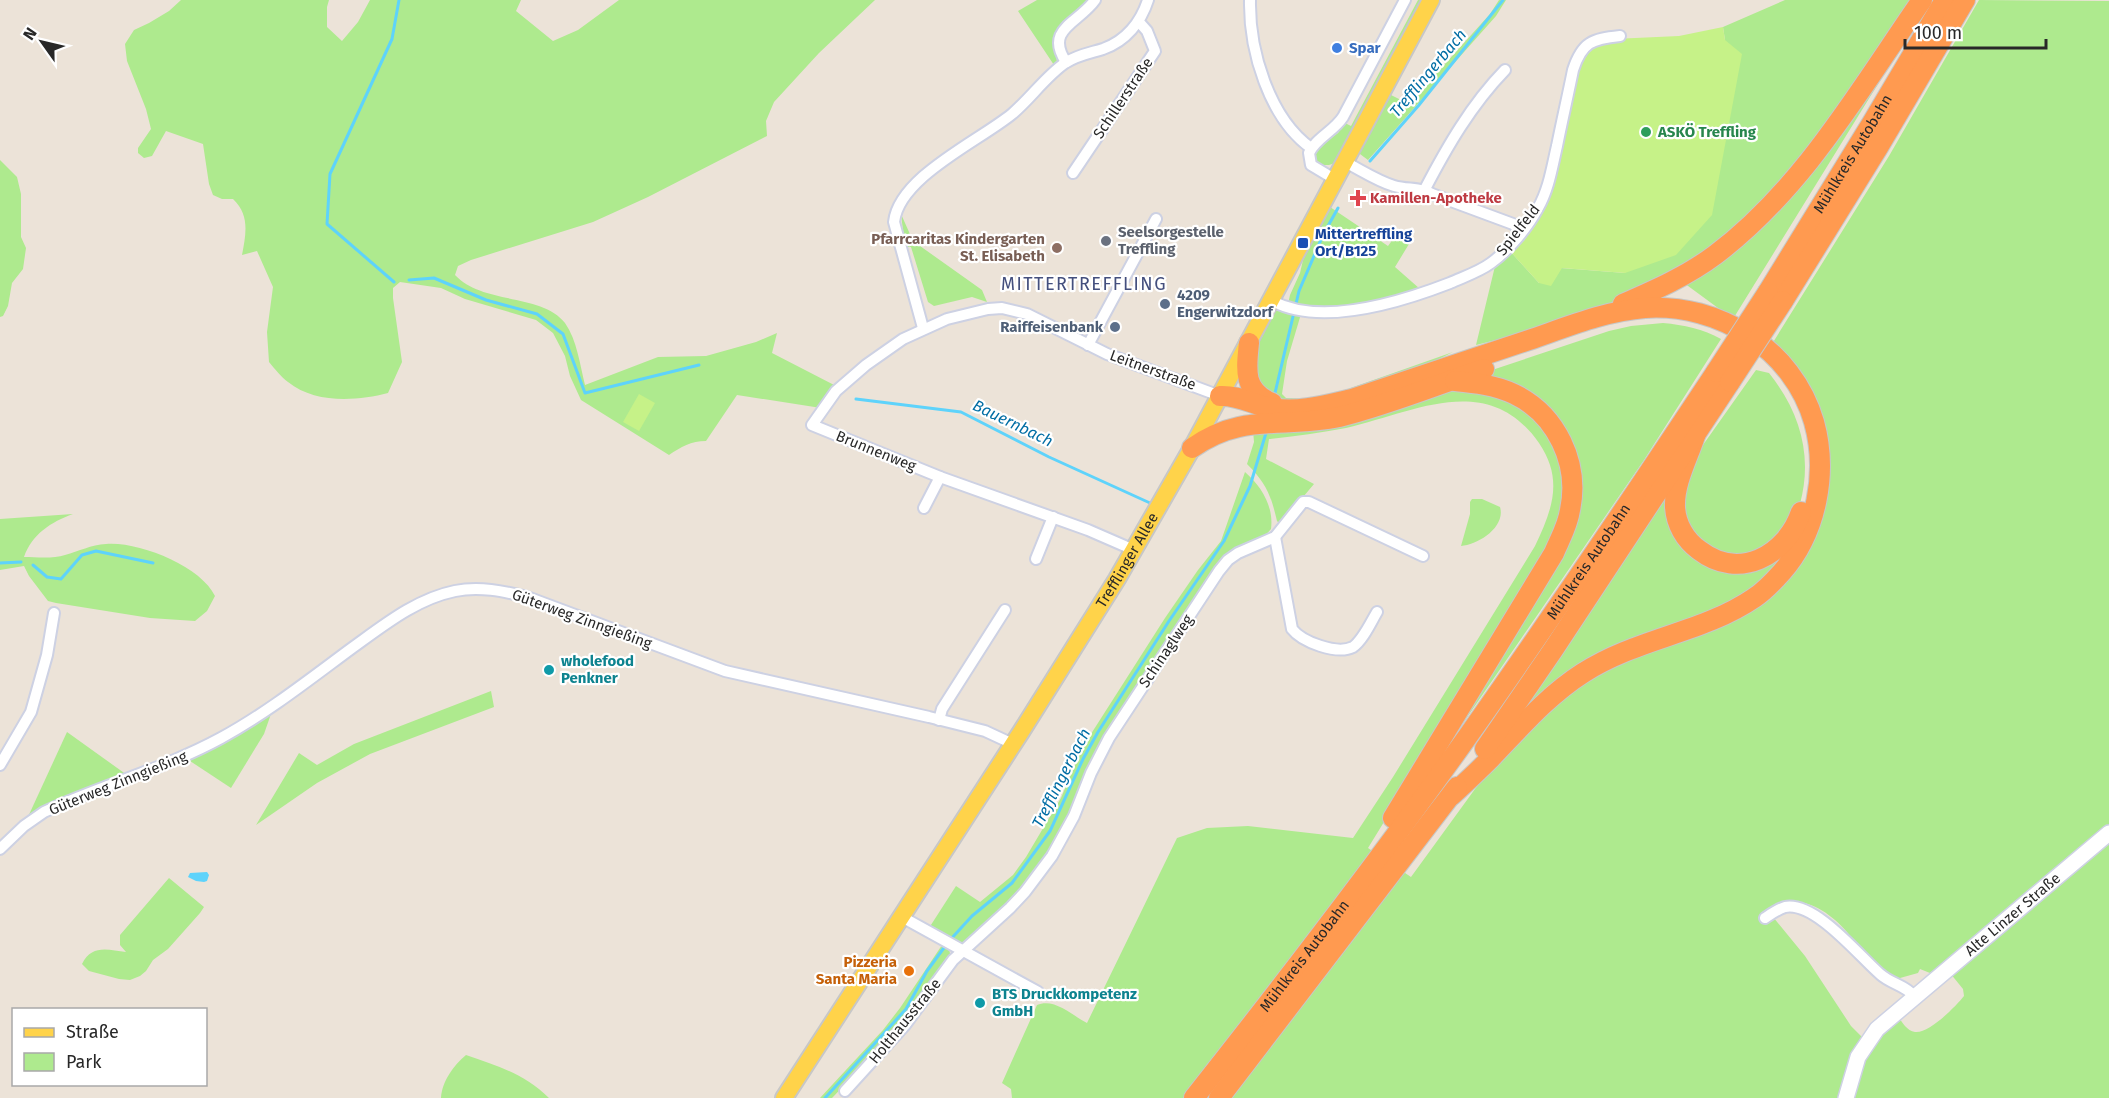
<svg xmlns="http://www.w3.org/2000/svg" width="2109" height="1098" font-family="'Fira Sans',sans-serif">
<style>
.green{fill:#aeea8e}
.pitch{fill:#c6f288}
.water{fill:#5ed3fb}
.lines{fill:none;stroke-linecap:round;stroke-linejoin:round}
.stream{stroke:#5ed3fb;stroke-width:3}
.street-casing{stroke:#cdd1e3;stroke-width:14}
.secondary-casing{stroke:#cdd1e3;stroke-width:18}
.primary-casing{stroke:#c7c7c7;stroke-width:20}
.highway-casing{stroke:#c7c7c7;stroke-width:22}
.street{stroke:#fff;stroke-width:10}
.secondary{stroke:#fff;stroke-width:15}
.primary{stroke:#ffd34a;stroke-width:16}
.highway{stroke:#ff9a50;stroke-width:20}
.highway-bridge-casing{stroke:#c7c7c7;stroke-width:22;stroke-linecap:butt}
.highway-bridge{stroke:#ff9a50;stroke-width:20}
.shop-dot{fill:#3f7fe0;stroke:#fff;stroke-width:2}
.leisure-dot{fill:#2e9e5b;stroke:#fff;stroke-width:2}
.health-dot{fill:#e0444e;stroke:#fff;stroke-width:2}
.worship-dot{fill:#6b7280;stroke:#fff;stroke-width:2}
.transit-dot{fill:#1a4fb4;stroke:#fff;stroke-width:2}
.education-dot{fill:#8d6e63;stroke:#fff;stroke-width:2}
.service-dot{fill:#5c6f8a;stroke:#fff;stroke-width:2}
.culture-dot{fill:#0f9aa8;stroke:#fff;stroke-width:2}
.food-dot{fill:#e8710a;stroke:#fff;stroke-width:2}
.labels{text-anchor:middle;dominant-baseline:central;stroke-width:4.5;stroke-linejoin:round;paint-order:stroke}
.shop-label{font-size:15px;font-weight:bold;fill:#366cbe;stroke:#fff;text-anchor:start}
.street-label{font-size:15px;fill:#282828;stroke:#fff}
.leisure-label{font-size:15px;font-weight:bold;fill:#27864d;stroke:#fff;text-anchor:start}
.health-label{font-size:15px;font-weight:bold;fill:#be3a42;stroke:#fff;text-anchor:start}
.worship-label{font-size:15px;font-weight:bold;fill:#5b616d;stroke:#fff;text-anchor:start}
.transit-label{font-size:15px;font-weight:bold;fill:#164399;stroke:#fff;text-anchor:start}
.education-label{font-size:15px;font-weight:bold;fill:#785e54;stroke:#fff;text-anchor:end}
.service-label{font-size:15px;font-weight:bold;fill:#4e5e75;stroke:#fff;text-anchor:start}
.culture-label{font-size:15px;font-weight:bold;fill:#0d838f;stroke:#fff;text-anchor:start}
.food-label{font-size:15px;font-weight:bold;fill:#c56008;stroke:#fff;text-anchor:end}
.water-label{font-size:16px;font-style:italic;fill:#006da4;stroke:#fff}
.quarter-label{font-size:18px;letter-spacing:1.5px;fill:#444f7d;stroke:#fff}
</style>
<rect width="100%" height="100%" fill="#ece3d8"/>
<g class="green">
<path d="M181,0H329L327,7V27L342,41L358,22L370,0H521L516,11L553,41L578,30L619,0H875L819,53L774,102L766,121L767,136L648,197L593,222L471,260L458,266L455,275C483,305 542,293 565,323C577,340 580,365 585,385L658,357L706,356L756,342L777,333L772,353L838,387L821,408L737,395L706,441C691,441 681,447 669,455L581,400L570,376L565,356L553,333L536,320L465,299L441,288L400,282L393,288V298L402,362L388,393C357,401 315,404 288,382C281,377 275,369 269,362L267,332L273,287L257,251L242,255C246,234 250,215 233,199H222L213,195L209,184L203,144L166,131L152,156L144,158L138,153V148L151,129L146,109L127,61L125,44L134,30L149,23L169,11Z"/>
<path d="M1037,0H1090L1055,46L1057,62L1054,65L1018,11Z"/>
<path d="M1418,0H1426L1335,163L1329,165H1320L1314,158L1316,149L1338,133L1345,123L1351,126Z"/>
<path d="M1499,0H1506L1496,16L1368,160L1356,151L1387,93L1409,104L1490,14Z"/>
<path d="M1785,0H1914L1818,141L1719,246L1617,301L1504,338L1476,345L1496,262L1509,250L1539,283L1561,268L1625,273L1725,40L1723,27Z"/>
<path d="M1979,0L2109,1V827L1938,971L1930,973L1920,969L1918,973L1900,978H1893C1882,969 1870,961 1860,951C1855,945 1852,938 1847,932C1825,907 1794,890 1765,912L1773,917L1805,956L1851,1026L1863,1038L1841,1098H1012L1011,1089L1002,1083L1037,1005C1055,998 1071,1015 1087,1023L1177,838L1207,828L1248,826L1353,838L1393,777L1535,546C1552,510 1564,480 1539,443C1488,370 1414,412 1346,428C1321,433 1295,436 1269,439L1266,459L1314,484L1282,522L1279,523L1277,521C1271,495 1266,483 1247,464L1254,442L1253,430L1455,387L1503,394L1552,433L1567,484L1557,534L1481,664L1368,848L1411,877L1475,789L1504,753L1589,675L1765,597L1825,472L1772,344L1889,156Z"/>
<path d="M1894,58L1733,319L1684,283L1735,248Z"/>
<path d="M0,160L17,177L21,194V237L26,248L23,269L12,283L8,306L3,316L0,317Z"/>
<path d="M1330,207L1388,246L1399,231L1412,239L1395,267L1420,289C1387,300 1351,308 1316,308C1307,309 1297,306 1288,304L1290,295L1300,273L1303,260Z"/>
<path d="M901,214L913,241L982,290L987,302L972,297L934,306L928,302L911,247H905Z"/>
<path d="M1279,310L1301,314L1287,361L1282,394L1286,398L1311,399L1331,395L1453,352C1419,370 1319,408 1282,401C1273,399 1263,389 1255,383L1256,346L1274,312Z"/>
<path d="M1663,323C1684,325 1703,329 1721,339L1644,460L1448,745L1567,534L1559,429L1465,379L1609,331L1631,326Z"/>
<path d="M1766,353C1797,380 1815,420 1816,461C1817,529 1779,588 1716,614C1683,627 1649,634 1617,648C1581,664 1550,691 1522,718L1520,716L1672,489C1669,514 1677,537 1697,553C1711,565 1730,571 1748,567C1815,553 1824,466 1802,412C1793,390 1780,372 1763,356Z"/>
<path d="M1756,370L1769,373C1800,412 1813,455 1800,504C1798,512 1796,523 1790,529C1778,541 1761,550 1748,559L1704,550L1679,506L1698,452Z"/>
<path d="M1245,472C1261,486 1274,506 1271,529L1264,537L1240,548L1112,727L1056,842L1029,880L1011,901L966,943L961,945L929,928L956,886L980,902L1013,875L1026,857L1061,798L1082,748L1165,618L1198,570L1221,541Z"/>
<path d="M1472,499H1482L1500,507C1506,527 1478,545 1461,546L1470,514V502Z"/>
<path d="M73,514C51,522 32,534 24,557C36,557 53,559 65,555C79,551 91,545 106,544C138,541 201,566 215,596L207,611L195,621L150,618L56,603L48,601L29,576L24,566L0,570V519Z"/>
<path d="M491,691L494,707L370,754L317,783L256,825L299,753L317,765L354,744Z"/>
<path d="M272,711L264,734L231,788L187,759Z"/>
<path d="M67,732L127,775L27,819Z"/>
<path d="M2109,841V1098H1851L1856,1076L1872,1044L1898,1016C1902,1022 1907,1031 1915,1032C1929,1034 1956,1006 1964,996L1963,989L1950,973Z"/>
<path d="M169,878L204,907L200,913L168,949L153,960L146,971L140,976L130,980L119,979L89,971L82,964C92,944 108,950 126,952L120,945V935Z"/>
<path d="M942,945C948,948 951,950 950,958L883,1045L832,1098H820L883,1030L900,1008Z"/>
<path d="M466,1055C498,1066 525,1074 549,1098H441C442,1081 454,1065 466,1055Z"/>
</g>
<g class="pitch">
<path d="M1723,27L1725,40L1742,54L1712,215L1676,255L1625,273L1562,268L1551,286L1539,283L1509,250L1528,230L1573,90L1581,61L1589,47L1613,39L1679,36Z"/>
<path d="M639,394L655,403L639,431L623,422Z"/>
</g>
<path class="water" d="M207,872L209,875L207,881L204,882L196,881L188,877L190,873Z"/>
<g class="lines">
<g class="stream">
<path d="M1370,161L1419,105L1503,0"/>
<path d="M409,280L434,278L486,300L537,314L563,334L585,393L699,365"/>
<path d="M394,282L327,224L330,174L392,39L399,0"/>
<path d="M1275,393L1299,291L1323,235L1338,208"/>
<path d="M856,399L961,412L1049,457L1150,503"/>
<path d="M0,563L21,562"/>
<path d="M33,565L47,577L61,579L82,555L96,551L153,563"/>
<path d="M950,940L972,916L1012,883L1050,831L1083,759L1098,732L1169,621L1224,541L1250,486L1266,433"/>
<path d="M825,1098L906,1009L927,971L946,945"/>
</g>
<defs>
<g id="street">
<path d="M1250,0C1249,50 1269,118 1311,148"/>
<path d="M1066,62C1044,29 1079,23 1095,0"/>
<path d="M1345,162C1361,170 1377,181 1394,186C1407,190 1421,187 1432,194L1513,224L1521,231"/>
<path d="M1073,173L1155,51L1147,31L1139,22"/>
<path d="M1336,180L1311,165L1309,153C1315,139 1334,131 1343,117L1405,0"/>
<path d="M1425,189C1447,147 1471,105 1505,70"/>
<path d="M1272,301C1321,327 1401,302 1450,283C1463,277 1479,272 1491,263C1509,250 1528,227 1538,208C1549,189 1552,167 1557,146C1562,121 1568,95 1573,70C1582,42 1592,39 1620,36"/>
<path d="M923,328L894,222C899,177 979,141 1012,114C1031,98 1045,77 1065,63C1077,55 1090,53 1103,49C1126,41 1141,22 1148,0"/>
<path d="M1088,345L1156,219"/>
<path d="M924,508L940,477"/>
<path d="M1275,537L1303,502H1309L1423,556"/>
<path d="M1134,550L1088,530L940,477L812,425L836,391L866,365L903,339L947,319L988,309L1002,308L1027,314L1107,354L1220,396"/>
<path d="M1036,559L1053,517"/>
<path d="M939,720L942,709L1005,610"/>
<path d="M0,765L31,712L47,655L54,613"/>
<path d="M0,849L24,826L44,812C102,785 164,769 221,738C267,713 310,679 352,648C384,625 416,599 455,591C479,586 503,591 527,597L725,671L929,717L985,731L1013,744"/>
<path d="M902,917L1038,992"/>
<path d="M1765,918C1771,914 1778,909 1785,907C1815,901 1859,956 1880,974C1891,984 1905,985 1914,996"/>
<path d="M845,1091L905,1025L953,960L1010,908L1025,892L1052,856L1074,816L1091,773L1109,738L1219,571L1228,560L1238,553L1275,537L1292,629C1302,642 1337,655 1353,647C1363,640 1371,622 1377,612"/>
</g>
<g id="secondary">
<path id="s1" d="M1846,1098L1858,1057L1877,1029L2109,833"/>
</g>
<g id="primary">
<path id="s2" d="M784,1098L1021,732L1117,579L1192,448L1431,0"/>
</g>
<g id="highway">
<path id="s3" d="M1768,292L1872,123L1945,0"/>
<path d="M1783,301L1879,146L1965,0"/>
<path d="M1623,304C1655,290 1687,276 1715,255C1803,189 1860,89 1922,0"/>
<path d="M1249,343C1246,370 1243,391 1272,403"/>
<path d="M1220,396C1239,395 1253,405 1271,408C1298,413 1326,405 1352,399C1411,379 1470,360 1529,340C1567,327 1605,311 1645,308C1719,303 1793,349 1814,422C1828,472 1817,532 1782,572C1774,581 1765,591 1754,598C1703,633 1637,638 1583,673C1547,696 1520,728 1491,758C1478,771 1464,784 1451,796"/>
<path d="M1695,436C1688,458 1674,483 1675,507C1676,524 1685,540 1699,550C1739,581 1786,556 1801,512"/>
<path d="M1192,448C1242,412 1284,429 1339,417C1388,405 1436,385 1484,369"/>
<path d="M1485,749L1553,650L1730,382"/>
<path d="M1393,818L1554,553C1560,539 1568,525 1570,510C1580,463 1556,414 1514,394C1495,385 1475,383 1455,381"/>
<path id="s4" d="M1194,1098C1288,979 1380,859 1468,736C1553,616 1635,494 1716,372"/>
<path d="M1219,1098L1457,787"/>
</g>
</defs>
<use href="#street" class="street-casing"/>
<use href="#secondary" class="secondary-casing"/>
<use href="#primary" class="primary-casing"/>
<use href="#highway" class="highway-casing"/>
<use href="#street" class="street"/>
<use href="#secondary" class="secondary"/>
<use href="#primary" class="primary"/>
<use href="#highway" class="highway"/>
<defs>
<g id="highway-bridge">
<path d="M1716,372L1768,292"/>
<path d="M1730,382L1783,301"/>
</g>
</defs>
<use href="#highway-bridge" class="highway-bridge-casing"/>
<use href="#highway-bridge" class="highway-bridge"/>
</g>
<circle class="shop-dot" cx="1337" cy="48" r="6"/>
<circle class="leisure-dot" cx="1646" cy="132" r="6"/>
<path class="health-dot" d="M1355 189h6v6h6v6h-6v6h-6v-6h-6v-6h6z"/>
<circle class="worship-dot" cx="1106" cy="241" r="6"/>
<rect class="transit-dot" x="1297" y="237" width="12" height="12" rx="3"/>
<circle class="education-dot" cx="1057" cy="248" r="6"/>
<g class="service-dot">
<circle cx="1165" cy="304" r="6"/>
<circle cx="1115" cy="327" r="6"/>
</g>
<g class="culture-dot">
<circle cx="549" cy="670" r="6"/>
<circle cx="980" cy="1003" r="6"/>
</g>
<circle class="food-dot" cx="909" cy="971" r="6"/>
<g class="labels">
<g class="shop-label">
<text x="1349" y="48">Spar</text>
</g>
<g class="street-label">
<text transform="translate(1123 98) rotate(-56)">Schillerstraße</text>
<text stroke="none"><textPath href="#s3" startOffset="162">Mühlkreis Autobahn</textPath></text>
<text transform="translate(1518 230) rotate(-52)">Spielfeld</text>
<text transform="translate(1153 370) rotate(20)">Leitnerstraße</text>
<text transform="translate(876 451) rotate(22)">Brunnenweg</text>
<text stroke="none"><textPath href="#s2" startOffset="638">Trefflinger Allee</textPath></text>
<text stroke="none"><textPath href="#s4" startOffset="666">Mühlkreis Autobahn</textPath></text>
<text transform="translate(582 619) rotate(20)">Güterweg Zinngießing</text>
<text transform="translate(1166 651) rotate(-56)">Schinaglweg</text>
<text transform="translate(118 783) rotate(-22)">Güterweg Zinngießing</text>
<text stroke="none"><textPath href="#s1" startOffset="254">Alte Linzer Straße</textPath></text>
<text stroke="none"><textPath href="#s4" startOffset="180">Mühlkreis Autobahn</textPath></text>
<text transform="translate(905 1021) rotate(-51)">Holthausstraße</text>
</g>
<g class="leisure-label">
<text x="1658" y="132">ASKÖ Treffling</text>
</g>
<g class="health-label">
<text x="1370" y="198">Kamillen-Apotheke</text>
</g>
<g class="worship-label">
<text x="1118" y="232">Seelsorgestelle<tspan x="1118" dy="17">Treffling</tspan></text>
</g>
<g class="transit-label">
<text x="1315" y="234">Mittertreffling<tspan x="1315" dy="17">Ort/B125</tspan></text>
</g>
<g class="education-label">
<text x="1045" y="239">Pfarrcaritas Kindergarten<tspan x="1045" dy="17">St. Elisabeth</tspan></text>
</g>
<g class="service-label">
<text x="1177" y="295">4209<tspan x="1177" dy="17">Engerwitzdorf</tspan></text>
<text x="1103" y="327" text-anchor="end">Raiffeisenbank</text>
</g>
<g class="culture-label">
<text x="561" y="661">wholefood<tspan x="561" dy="17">Penkner</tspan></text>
<text x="992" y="994">BTS Druckkompetenz<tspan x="992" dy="17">GmbH</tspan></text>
</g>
<g class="food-label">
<text x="897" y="962">Pizzeria<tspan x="897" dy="17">Santa Maria</tspan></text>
</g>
<g class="water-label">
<text transform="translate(1428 73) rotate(-50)">Trefflingerbach</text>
<text transform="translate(1013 423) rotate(26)">Bauernbach</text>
<text transform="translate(1061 778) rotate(-63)">Trefflingerbach</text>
</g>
<g class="quarter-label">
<text x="1084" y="284">MITTERTREFFLING</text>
</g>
</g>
<rect x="12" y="1008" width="195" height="78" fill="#ffffff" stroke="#a9a9a9" stroke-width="1.5"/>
<rect x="24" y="1028" width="30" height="9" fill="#ffd34a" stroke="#a9a9a9" stroke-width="1.5"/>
<text x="66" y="1038" font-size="18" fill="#282828">Straße</text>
<rect x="24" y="1053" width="30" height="18" fill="#aeea8e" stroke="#a9a9a9" stroke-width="1.5"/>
<text x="66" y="1068" font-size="18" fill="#282828">Park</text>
<g transform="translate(42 42) rotate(304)" stroke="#ffffff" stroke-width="4.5" paint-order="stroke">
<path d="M0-4.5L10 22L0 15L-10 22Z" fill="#282828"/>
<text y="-9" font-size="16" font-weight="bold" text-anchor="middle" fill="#282828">N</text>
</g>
<path d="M1905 39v9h141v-9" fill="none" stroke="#282828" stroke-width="3"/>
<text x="1914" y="39" font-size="18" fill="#282828" stroke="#ffffff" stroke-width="4.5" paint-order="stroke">100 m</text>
</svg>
